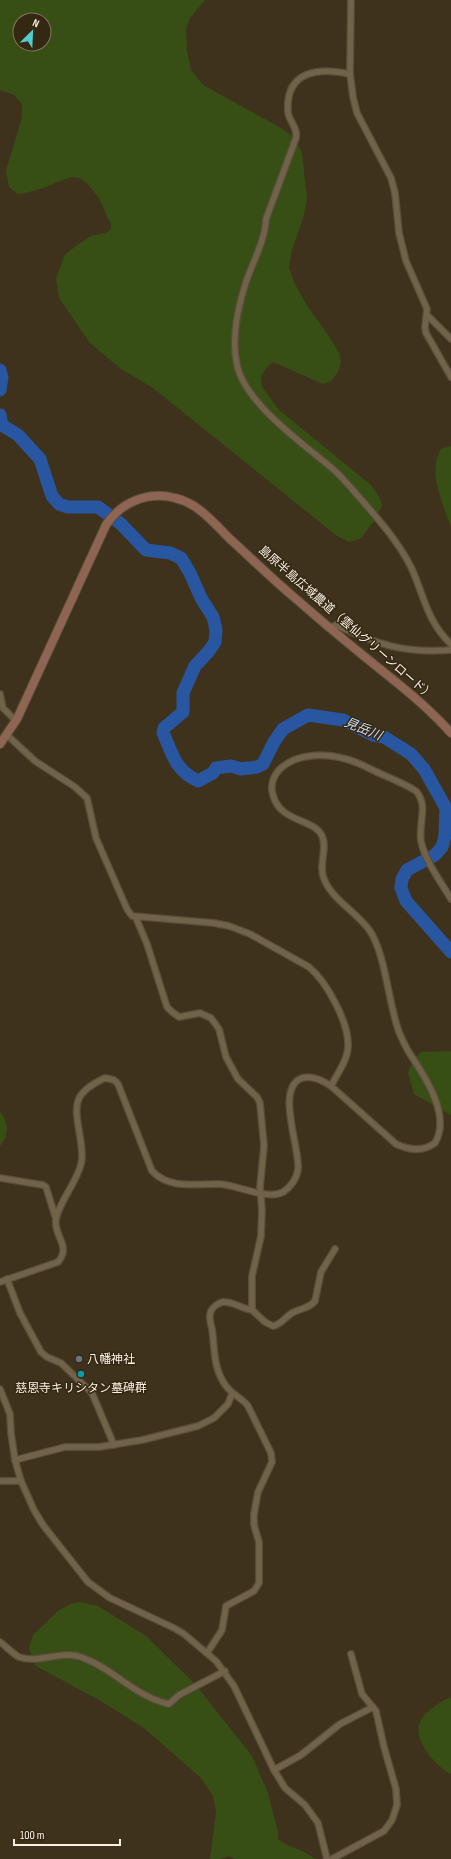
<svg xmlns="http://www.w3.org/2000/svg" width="451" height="1859" font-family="'Sofia Sans Condensed','Noto Sans JP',sans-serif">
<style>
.green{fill:#374f14;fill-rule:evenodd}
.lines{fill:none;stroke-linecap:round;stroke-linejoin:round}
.river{stroke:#2956a0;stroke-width:13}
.street-casing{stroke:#594e3a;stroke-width:8}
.secondary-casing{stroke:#594e3a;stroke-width:10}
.street{stroke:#71624a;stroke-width:5.5}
.secondary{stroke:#8e6452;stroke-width:8}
.worship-dot{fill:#6b7280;stroke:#352812;stroke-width:1.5}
.culture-dot{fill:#0f9aa8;stroke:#352812;stroke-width:1.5}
.labels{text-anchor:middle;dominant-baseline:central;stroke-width:3;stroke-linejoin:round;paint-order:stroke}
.street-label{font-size:12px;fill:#f9f1e4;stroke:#352812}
.poi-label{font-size:12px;fill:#f9f1e4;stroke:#352812;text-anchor:start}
.water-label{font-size:13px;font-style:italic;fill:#d0ddf2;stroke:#352812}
</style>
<rect width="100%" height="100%" fill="#3f321c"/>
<g class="green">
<path d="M0,0H205L190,18L186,29L187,51L191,70L203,85L281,128L295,138L302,153L307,199L303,219L292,249L289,268L295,284L306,304L326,332L339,353L341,362L338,372L331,381L323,384L273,362L268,366L261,376L262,387L279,410L371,485L380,498L382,505L375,520L361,538L350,542L337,536L153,388L121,369L90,343L59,298L56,278L65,255L77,245L91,236L106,233L111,229V223C105,214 102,201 95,193C79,171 72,176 51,185C41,189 31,192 21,194L16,193L9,187L6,171L22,117V104L14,95L0,90ZM20,20H44V44H20Z"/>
<path d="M451,446V527C443,504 427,471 441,449Z"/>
<path d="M451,1051V1115L414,1094L408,1072L414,1059L421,1052Z"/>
<path d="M0,1111C8,1123 10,1135 0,1146Z"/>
<path d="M80,1602L98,1606L146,1636L195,1684L252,1756L268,1793L278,1832V1839C289,1848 304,1850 315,1859H235L229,1856L220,1859H210L216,1812L213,1796L201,1778L144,1728L99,1700L36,1666L29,1649L33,1635L58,1611L70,1604Z"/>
<path d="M451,1698V1774C436,1767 412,1739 420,1722C423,1714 429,1711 435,1706C441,1702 444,1699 451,1698Z"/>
</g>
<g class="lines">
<g class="river">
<path d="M0,370L2,378L0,390"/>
<path d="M0,415L2,425L18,435L40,459L52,496L59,504L68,507H98L121,524L146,550L170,553L181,558L190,573L201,598L213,617L216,630L215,642L209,651L195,666L183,693V712L164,728L163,733C173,755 175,770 198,781L213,773L216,768L231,766L241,769L257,767L263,764L274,742L283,729L308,715L343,720L373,735L384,737L411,754L424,769L446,808L445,836L442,847L435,855L407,870L402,879L401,888L406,901L451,952"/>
</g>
<defs>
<g id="street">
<path d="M351,0L350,74L353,97L357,113L391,178L395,193L399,233L406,261L427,309L425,327L426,333L451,377"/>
<path d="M350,74C318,67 285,71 288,112C289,122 298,127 296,138L266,219C265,241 253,261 246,282C238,307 231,339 237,365C245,404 305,445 334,470C343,478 351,488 359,497C379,520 397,540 411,567C424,595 427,622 451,644"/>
<path d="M427,315L451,339"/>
<path d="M329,628L336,625C375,644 406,654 451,650"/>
<path d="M0,694L3,708L16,721"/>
<path d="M7,735L35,761L75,787L87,798L96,838L127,909L132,916L214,923L229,926L250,934L309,967C327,982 349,1023 348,1046C348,1060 337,1074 331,1086"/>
<path d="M136,918L147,944L167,1007L171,1011L179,1017L200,1013L211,1018L219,1029L226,1057L238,1079L257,1097L260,1103L264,1146L260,1187L262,1210L261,1236L252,1276V1310C242,1309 233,1301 223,1302C218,1303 213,1307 211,1311C208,1317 211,1324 212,1329C215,1349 213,1366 224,1383C230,1394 241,1397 248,1406L271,1453L272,1462L258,1492L254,1514V1525L259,1542V1583L254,1591L226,1606L222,1630L207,1653"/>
<path d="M0,1178L43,1185L46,1187L56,1219"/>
<path d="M7,1279L20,1313L41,1352L47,1357L61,1363L92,1393L114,1445"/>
<path d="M0,1282L58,1262C72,1246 53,1236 56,1219C59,1202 77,1182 81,1164C83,1157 82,1150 81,1143C76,1108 68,1095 105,1078L114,1080L118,1084L152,1171C169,1189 194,1184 218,1184C236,1184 267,1201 283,1192C291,1187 297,1178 298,1169C300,1147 275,1088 302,1078C312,1075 322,1080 331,1086L396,1144C409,1150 423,1152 435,1143C451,1116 426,1078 410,1054C406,1048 402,1039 399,1032C388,1002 386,956 370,931C357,912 333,901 324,879C318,865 328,848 322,836C314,818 280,823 273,795C270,786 273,776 280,769C297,753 325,753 346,759C358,762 370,769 381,774C393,779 405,784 416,791C429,806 418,823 421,841C425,861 441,882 451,899"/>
<path d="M252,1310L265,1322L273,1326C281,1325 285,1317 292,1313C300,1308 309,1309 315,1301L321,1272L335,1249"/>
<path d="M0,1389L10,1414L11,1433L15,1460L21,1481L34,1510L43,1525L88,1582L110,1598L174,1628L184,1634L216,1661L234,1686L274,1770L285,1788L305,1805L318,1823L327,1859"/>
<path d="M15,1460L65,1447H99L142,1440L198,1426L214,1418L228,1404L232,1394"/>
<path d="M0,1481H21"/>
<path d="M0,1642C6,1646 13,1654 19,1657C39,1664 61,1650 81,1657C113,1668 135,1697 169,1704L179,1695L225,1671"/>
<path d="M274,1770L301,1755L340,1724L373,1707"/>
<path d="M332,1859L384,1831L392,1820L397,1805L396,1789L384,1747L376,1711L362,1694L351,1654"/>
</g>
<path id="secondary" d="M0,744L17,719L106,525C121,502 148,491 175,498C198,503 214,523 230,539C250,557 268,575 288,592C313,614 339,636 365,657C395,681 425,704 451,733"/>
</defs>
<use href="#street" class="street-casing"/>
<use href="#secondary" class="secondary-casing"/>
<use href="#street" class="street"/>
<use href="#secondary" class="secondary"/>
</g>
<circle class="worship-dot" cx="79" cy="1359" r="4"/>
<circle class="culture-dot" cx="81" cy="1374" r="4"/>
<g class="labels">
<g class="street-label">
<text transform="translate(346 623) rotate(41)">島原半島広域農道（雲仙グリーンロード）</text>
</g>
<g class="poi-label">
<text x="87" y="1359">八幡神社</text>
<text x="81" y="1388" text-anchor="middle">慈恩寺キリシタン墓碑群</text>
</g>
<g class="water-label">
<text transform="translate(363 729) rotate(22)">見岳川</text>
</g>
</g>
<g transform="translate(32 32) rotate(24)"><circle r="19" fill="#352812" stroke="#837866"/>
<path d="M0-3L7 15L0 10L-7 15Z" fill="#52cdcf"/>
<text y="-6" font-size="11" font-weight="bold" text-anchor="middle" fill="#f9f1e4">N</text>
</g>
<path d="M14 1839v6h106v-6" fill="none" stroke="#f9f1e4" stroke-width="2"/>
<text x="20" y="1839" font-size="12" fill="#f9f1e4" stroke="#352812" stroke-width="3" paint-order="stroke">100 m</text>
</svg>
